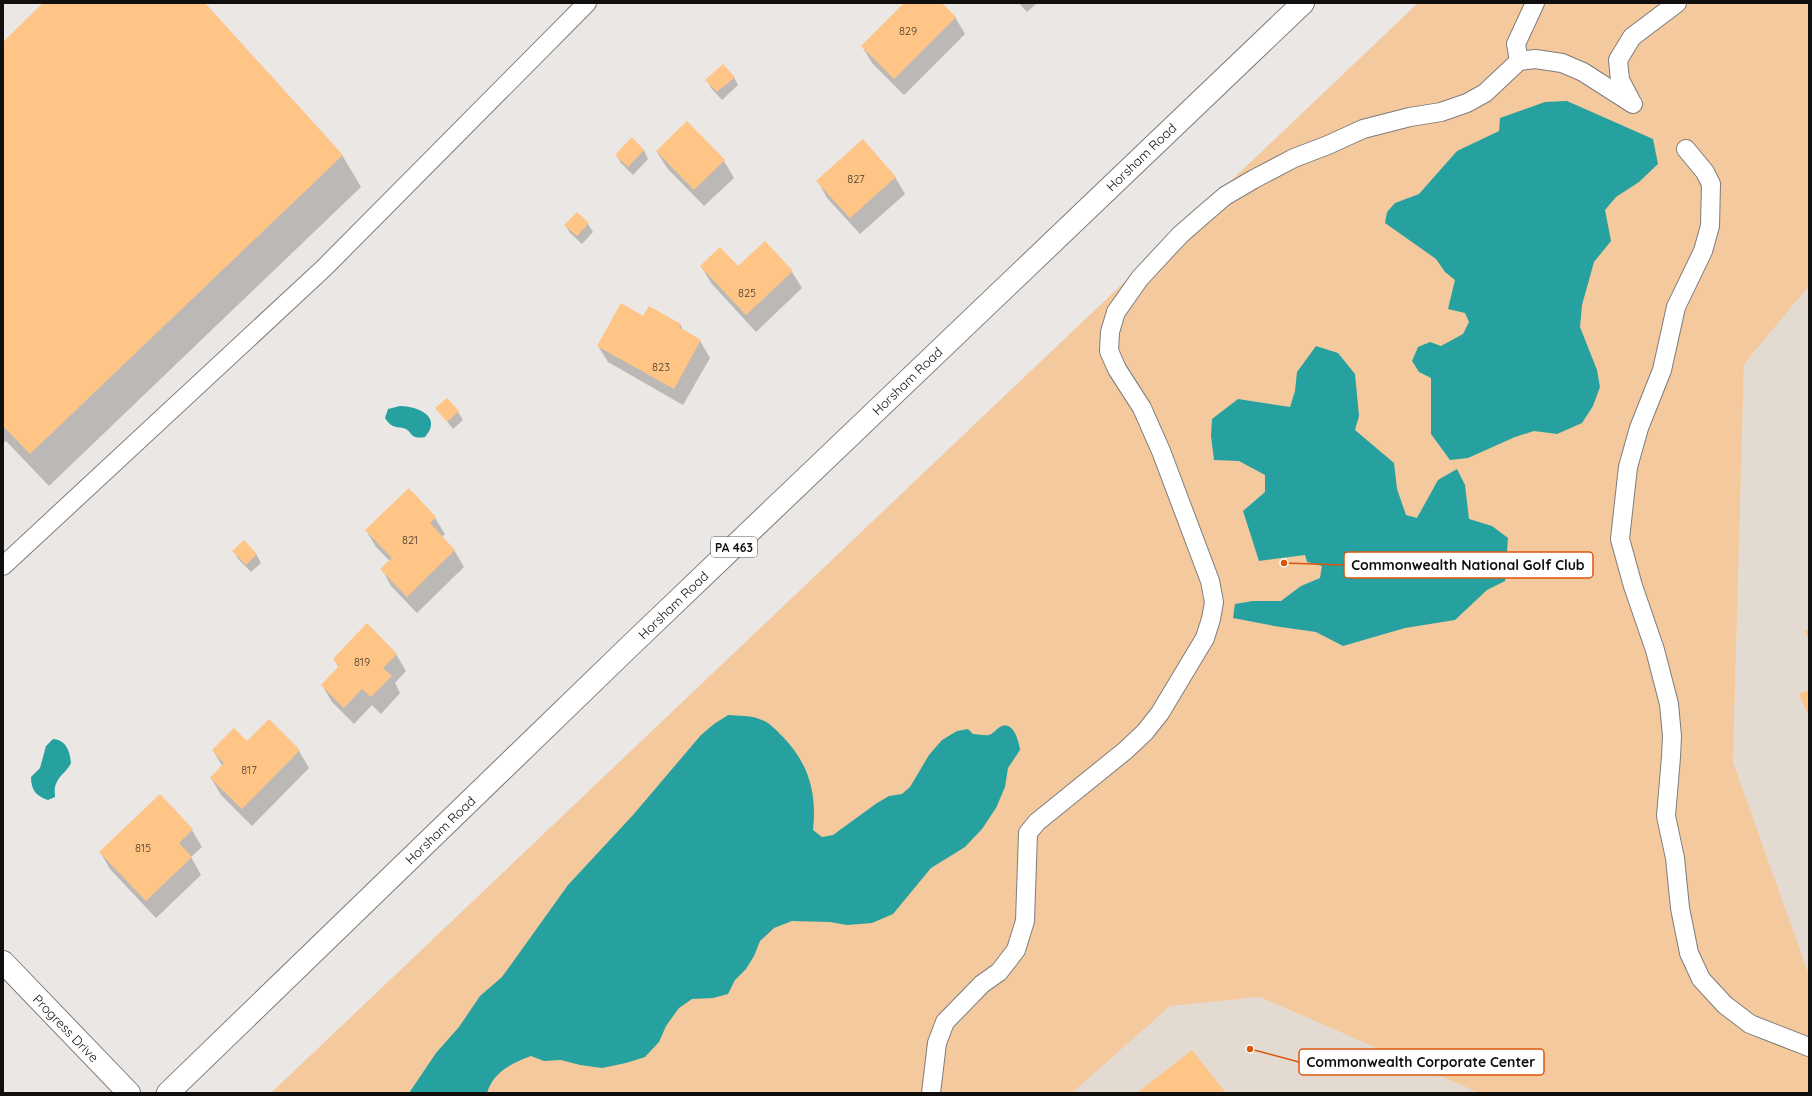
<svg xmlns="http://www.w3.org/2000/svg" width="1812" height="1096" font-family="Quicksand,sans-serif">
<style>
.built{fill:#e3dbd2}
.green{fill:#f3c99d}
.water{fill:#27a1a0}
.shadow{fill:#0003}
.building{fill:#fec587}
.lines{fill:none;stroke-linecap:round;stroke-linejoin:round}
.service-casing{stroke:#7f7d7b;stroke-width:20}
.minor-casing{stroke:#7f7d7b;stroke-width:24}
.primary-casing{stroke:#7f7d7b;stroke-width:24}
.service{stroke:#fff;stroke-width:18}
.minor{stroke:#fff;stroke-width:22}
.primary{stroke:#fff;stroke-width:22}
.labels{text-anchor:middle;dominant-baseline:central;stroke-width:3;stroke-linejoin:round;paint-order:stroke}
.number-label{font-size:11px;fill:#4c3c2c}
.shield{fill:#fff;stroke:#585756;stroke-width:1}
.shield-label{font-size:12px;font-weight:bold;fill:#100f0e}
.street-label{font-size:13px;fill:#100f0e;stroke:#fff}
.leader{fill:none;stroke:#dd550c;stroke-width:1.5}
.callout-dot{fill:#dd550c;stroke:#fff;stroke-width:1.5}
.callout{fill:#fff;stroke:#dd550c;stroke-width:1.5}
.callout-label{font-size:14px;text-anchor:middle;font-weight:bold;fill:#100f0e}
</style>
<rect width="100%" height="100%" fill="#eae7e4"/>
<g class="built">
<path d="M1809,286V975L1733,763L1744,364Z"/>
<path d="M1260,997L1479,1093H1072L1170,1005Z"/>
</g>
<path class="green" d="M1418,3H1809V286L1744,364L1733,762L1809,975V1093H1479L1260,997L1170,1006L1072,1093H271Z"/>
<g class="water">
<path d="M1567,101L1653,139L1658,164L1639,182L1616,197L1605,210L1611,241L1594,262L1582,305L1580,327L1597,370L1600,387L1593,406L1582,423L1557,434L1534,431L1515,437L1468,458L1450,460L1431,434V378L1419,372L1412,361L1418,347L1430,342L1441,346L1463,334L1469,322L1465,313L1448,309L1455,280L1445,272L1436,259L1385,223L1387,212L1395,203L1419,194L1457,151L1499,131L1500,118L1545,102Z"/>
<path d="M1316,346L1338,353L1355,374L1359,416L1355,430L1394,463L1397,489L1406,515L1417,518L1438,480L1457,469L1465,485L1469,519L1492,526L1508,538L1505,581L1487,590L1455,620L1405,628L1343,646L1316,632L1274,626L1233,618L1235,604L1253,601H1281L1301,586L1320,578L1322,566L1307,562L1305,555L1259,561L1243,511L1265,492V475L1239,461L1214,460L1211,436L1212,419L1238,399L1290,407L1295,391L1297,372Z"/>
<path d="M400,406C418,406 443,417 425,437C408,440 413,430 403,428C394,427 390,426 385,418L388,409Z"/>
<path d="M728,715C739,716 752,715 762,720C770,723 777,731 783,737C809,764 817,793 813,830L822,837L833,835L877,803L889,796L902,794L910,787L929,755L942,740L957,731L968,729L973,734C978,734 984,736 989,735C993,734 996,729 1000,727C1013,720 1019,741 1020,750L1008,768L1005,787L996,808L982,829L965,847L931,868L893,914L872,923L847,925L830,922L792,921L774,928L760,941L754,956L746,969L735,980L728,994L713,998L692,999L679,1008L666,1026L659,1042L645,1057L626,1063L602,1068L580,1065L561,1060L544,1061L531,1056C512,1063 493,1072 487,1093H409L436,1053L459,1027L480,996L502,977L568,885L633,815L701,735L714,724Z"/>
<path d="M53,739C66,740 70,751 71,763C67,772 59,775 56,784C54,788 55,792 55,797L48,800C36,796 31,790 31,777L40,768L46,746Z"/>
</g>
<g class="shadow">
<path d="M44,3H204L342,155L361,187L49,486L6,441L3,443V43Z"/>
<path d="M906,3H941L955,17L965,34L904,95L872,63L862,46Z"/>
<path d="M1019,3H1037L1027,12Z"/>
<path d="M734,77L738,85L722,100L711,88L707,80Z"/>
<path d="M687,123L724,161L734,178L704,206L667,168L657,152Z"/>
<path d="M644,150L648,159L633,175L621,163L616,155Z"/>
<path d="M895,177L905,194L860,234L827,198L818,181Z"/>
<path d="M588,224L593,232L582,244L570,233L565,225Z"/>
<path d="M765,242L792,272L802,288L756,332L711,283L701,266L738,268Z"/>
<path d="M643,317L680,324L684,332L700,341L710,358L683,405L608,362L598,346Z"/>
<path d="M447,399L458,412L463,420L453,429L437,408Z"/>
<path d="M435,518L445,534L442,537L454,550L464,567L417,613L391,586L382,569L390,561L376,547L366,530Z"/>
<path d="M234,551L256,554L261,563L251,572L238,559Z"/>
<path d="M396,654L406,671L395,683L400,693L381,714L372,705L354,724L332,702L322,685L339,668L334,659Z"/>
<path d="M269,720L299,751L309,768L252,826L221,795L211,778L222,766L213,750L247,742Z"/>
<path d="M160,795L192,830L202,847L191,857L201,875L156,918L110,869L100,852Z"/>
</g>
<g class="building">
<path d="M43,3H205L343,155L30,454L3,426V42Z"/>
<path d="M904,3H942L956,17L894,79L861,46Z"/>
<path d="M723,64L735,77L717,92L705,80Z"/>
<path d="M687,121L725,160L694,190L656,151Z"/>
<path d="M632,137L644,150L628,167L615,155Z"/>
<path d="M863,139L896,177L850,218L816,181Z"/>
<path d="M577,212L589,223L577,236L564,225Z"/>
<path d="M765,241L793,271L746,315L700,266L720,247L738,266Z"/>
<path d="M621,303L643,316L649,306L681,324L679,327L701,340L674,389L597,346Z"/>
<path d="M447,398L459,411L447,422L435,408Z"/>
<path d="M409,488L436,517L430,523L455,550L407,597L380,569L392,558L365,530Z"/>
<path d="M244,540L257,554L246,565L232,551Z"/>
<path d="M367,623L397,654L383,668L392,676L371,697L362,689L344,708L321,685L339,666L333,659Z"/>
<path d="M1809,629V642L1805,631Z"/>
<path d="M1809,690V717L1799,694Z"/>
<path d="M269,719L300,750L242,809L210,778L224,763L212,750L234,728L247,741Z"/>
<path d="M160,794L193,829L179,843L192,857L146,901L99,852Z"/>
<path d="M1192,1050L1226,1093H1137Z"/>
</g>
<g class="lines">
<defs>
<g id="service">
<path d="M1519,61L1516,44L1535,3"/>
<path d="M1631,101L1620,80L1618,60L1632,37L1677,3"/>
<path d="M1686,149L1705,172L1711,184L1710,226L1703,251L1676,307L1662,370L1639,428L1628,467L1620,539L1633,586L1655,650L1669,704L1672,736L1671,757L1666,816L1675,858L1680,908L1689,953L1701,979L1725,1005L1750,1024L1809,1047"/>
<path d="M3,566L324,268L587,3"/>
<path d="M931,1093L937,1043L945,1022L982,984L999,972L1016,950L1025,921L1028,833L1037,822L1126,750L1145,732L1160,713L1205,638L1211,619L1214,602L1210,581L1161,451L1142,408L1117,369L1109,351L1110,332L1116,312L1140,278L1180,235L1204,214L1225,196L1254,179L1294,158L1328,145L1363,129L1410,117L1441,112L1467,103L1485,93L1519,61L1535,59L1562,63L1583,72L1633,104"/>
</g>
<path id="minor" d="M3,962L129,1093"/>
<path id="primary" d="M168,1093L632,644L1303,3"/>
</defs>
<use href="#service" class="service-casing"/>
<use href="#minor" class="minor-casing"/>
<use href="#primary" class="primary-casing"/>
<use href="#service" class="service"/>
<use href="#minor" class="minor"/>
<use href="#primary" class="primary"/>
</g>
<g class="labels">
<g class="number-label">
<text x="908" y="31">829</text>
<text x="856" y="179">827</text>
<text x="747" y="293">825</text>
<text x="661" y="367">823</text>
<text x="410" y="540">821</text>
<text x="362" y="662">819</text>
<text x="249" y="770">817</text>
<text x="143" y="848">815</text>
</g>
<rect class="shield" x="711" y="537" width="46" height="20" rx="3"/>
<g class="shield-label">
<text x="734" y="547">PA 463</text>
</g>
<g class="street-label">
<text transform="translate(1141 157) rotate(-44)">Horsham Road</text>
<text transform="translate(907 381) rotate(-44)">Horsham Road</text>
<text transform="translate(673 605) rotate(-44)">Horsham Road</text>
<text transform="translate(440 830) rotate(-44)">Horsham Road</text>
<text transform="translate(66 1028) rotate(46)">Progress Drive</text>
</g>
</g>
<path class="leader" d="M1284 563L1344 565M1250 1049L1299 1062"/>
<g class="callout-dot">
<circle cx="1284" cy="563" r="4"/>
<circle cx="1250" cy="1049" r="4"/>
</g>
<g class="callout">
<rect x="1344" y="552" width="249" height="26" rx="4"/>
<rect x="1299" y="1049" width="245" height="26" rx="4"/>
</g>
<g class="callout-label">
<text x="1468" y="570">Commonwealth National Golf Club</text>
<text x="1421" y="1067">Commonwealth Corporate Center</text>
</g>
<rect width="1812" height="1096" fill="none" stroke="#100f0e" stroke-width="8"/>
</svg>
